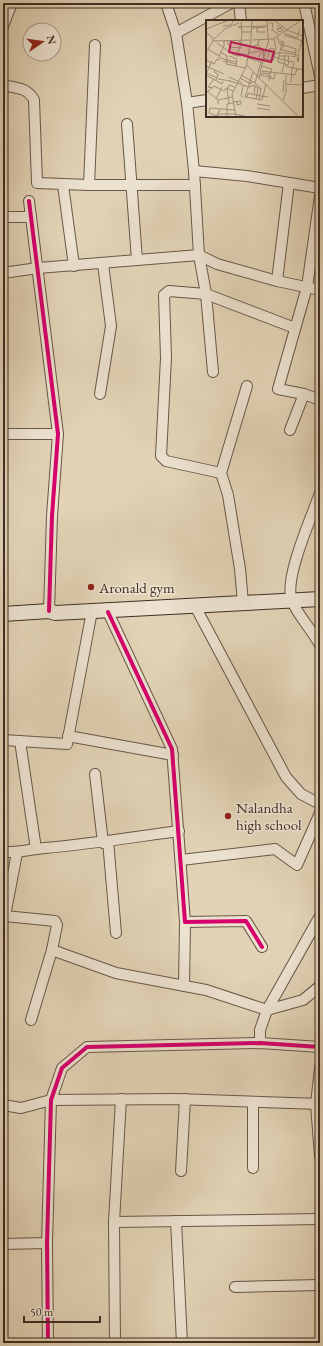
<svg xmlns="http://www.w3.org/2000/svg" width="323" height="1346" font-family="'EB Garamond',serif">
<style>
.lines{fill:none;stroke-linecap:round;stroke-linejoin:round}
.street-casing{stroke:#685748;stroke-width:12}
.secondary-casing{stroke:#3f2e23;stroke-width:16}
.street{stroke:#ece2d0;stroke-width:10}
.secondary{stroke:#ece2d0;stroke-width:14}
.cycleway-casing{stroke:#ece2d0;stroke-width:6}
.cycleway{stroke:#d6006c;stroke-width:4}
.poi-dot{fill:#8f2418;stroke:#ece2d0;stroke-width:1.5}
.labels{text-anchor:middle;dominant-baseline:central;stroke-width:3;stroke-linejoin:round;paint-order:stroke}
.poi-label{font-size:15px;fill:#3f2e23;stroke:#ece2d0;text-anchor:start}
.inset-road{fill:none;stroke:#a1917b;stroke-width:1}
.view{fill:#c2185b;fill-opacity:0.15;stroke:#c2185b;stroke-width:2}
.inset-edge{fill:none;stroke:#3f2e23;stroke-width:2}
</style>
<rect width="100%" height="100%" fill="#e2d3b6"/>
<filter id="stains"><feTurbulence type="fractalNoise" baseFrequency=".005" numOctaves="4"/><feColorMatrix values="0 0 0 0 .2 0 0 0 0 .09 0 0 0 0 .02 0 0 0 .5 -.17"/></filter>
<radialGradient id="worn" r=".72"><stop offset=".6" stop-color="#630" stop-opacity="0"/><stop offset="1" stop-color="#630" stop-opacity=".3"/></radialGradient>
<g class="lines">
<defs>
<g id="street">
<path d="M166,3L176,33L187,103L194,171L199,255L206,294L213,372"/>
<path d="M239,3L241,21"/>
<path d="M304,3L320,76"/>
<path d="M3,26L12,3"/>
<path d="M176,33L231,3"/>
<path d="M95,45L89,185H195"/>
<path d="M7,86C19,88 28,89 34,100L37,183L89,185"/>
<path d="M302,88L320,85"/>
<path d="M187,103L207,100"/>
<path d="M127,124L137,260"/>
<path d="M194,171L247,176L320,188"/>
<path d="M63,185L74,266"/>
<path d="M320,196L307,287L278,389L304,394L320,400"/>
<path d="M29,201L58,434L52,516L49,611"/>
<path d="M3,217H31"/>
<path d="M3,273L38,268L199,255L217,264L277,281L320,290"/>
<path d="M277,281L289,183"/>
<path d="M100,394L111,326L103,264"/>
<path d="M290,430L304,394"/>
<path d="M3,434H58"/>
<path d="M221,473L166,461L161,456L166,358L164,295L169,291L206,294L295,328"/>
<path d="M320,493C312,516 283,580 292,601C297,614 312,630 320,645"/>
<path d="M243,603L240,569L228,495L221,473L247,386"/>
<path d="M195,606L286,777L301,794L320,804"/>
<path d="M108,612L172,749L185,922L246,921L262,947"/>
<path d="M68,736L173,755"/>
<path d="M3,740L67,744L92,611"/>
<path d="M20,741L36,849"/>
<path d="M95,774L103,843"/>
<path d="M108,841L116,933"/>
<path d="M3,852C18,853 31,849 45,848C90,844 134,837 179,831"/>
<path d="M17,853L5,916L55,921L57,925L52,950L31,1020"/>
<path d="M181,860L275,849L297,865L320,813"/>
<path d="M52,950L116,973L206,990L267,1010L303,1000L320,986"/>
<path d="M184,986L185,922"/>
<path d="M260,1043V1030L267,1010L320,916"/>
<path d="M320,1068L316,1104L320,1156"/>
<path d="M253,1102V1168"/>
<path d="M3,1105L21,1108L51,1100L175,1099L320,1104"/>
<path d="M181,1171L185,1099"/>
<path d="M176,1221L182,1343"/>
<path d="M114,1222L320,1219"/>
<path d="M3,1244L47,1243"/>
<path d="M235,1287L320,1285"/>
<path d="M48,1343L47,1243L51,1100L62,1068L87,1047L260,1043L320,1047"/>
<path d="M115,1343L114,1222L121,1099"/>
</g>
<path id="secondary" d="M3,614L49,611L55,613L320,599"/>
</defs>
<use href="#street" class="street-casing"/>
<use href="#secondary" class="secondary-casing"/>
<use href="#street" class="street"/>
<use href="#secondary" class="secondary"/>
<defs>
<g id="cycleway">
<path d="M29,201L58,434L52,516L49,611"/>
<path d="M108,612L172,749L185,922L246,921L262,947"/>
<path d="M48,1343L47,1243L51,1100L62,1068L87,1047L260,1043L320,1047"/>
</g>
</defs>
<use href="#cycleway" class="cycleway-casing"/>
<use href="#cycleway" class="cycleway"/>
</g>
<g class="poi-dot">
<circle cx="91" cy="587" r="4"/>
<circle cx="228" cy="816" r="4"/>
</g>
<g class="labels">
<g class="poi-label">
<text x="99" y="587">Aronald gym</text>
<text x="236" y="807">Nalandha<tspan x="236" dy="17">high school</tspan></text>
</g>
</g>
<g transform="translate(206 20)">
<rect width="97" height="97" fill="#e2d3b6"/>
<path class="inset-road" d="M68,0L81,10L97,16M61,1L62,19M35,2L36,12H46M63,3H67L66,10L72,14M71,5L75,8L77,10L73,12L71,9L75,8L76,7M17,6L25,5L28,0M51,6V12H59M36,8L32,7L61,6M46,8L59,7M0,9L23,0M0,12L7,18V21M78,13L91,18L94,9M78,15L97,21M71,17L74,24L90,29L89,37L85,36M8,19L20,8L33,3M45,19L46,0M46,20L67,19L94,1M7,21L45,20M21,21L24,27L36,28M32,21L35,23L36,12M74,21L78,22L76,30L90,33M76,22L72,42L82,45L83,41M11,23L28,35L35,36M38,24L44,27L52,25L53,20M52,25L57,30L53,37M2,29L13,36L18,26V21M68,29L66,36L78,40L79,35M66,31L58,30L57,38L67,41L69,33H79L93,35L92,42L91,37M0,32L7,21M30,33L43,35M43,33L55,31M68,33L70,28L68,19M92,33L96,21M23,36L31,39L30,46L40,48M72,36H83L82,41L88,42L87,48M12,37L21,40V36L14,32M31,37L35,23M62,37L64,28L68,29M42,38L55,42M0,40L8,44L11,39L14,40M17,41L30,44M41,45L53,58L54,53L64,54L63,58M0,46L18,54M30,46L20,44L21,40L30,42M56,46L66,49L64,54M79,46L97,50M9,50L8,52L12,54L10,60M55,51L89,55L91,49M47,52L39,77L56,80L60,64M54,52L63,19M76,52L79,40L82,41M0,53L11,58M0,54L6,41M0,55L16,64L17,61M35,55L49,63M54,55L66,57M23,57L36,63M34,58L45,64L46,61M53,58L91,95M12,59L25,61M24,61L43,67L49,65L48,75L42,73L41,77M63,61V58L68,59L69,53M85,62L86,48M80,64L96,65M37,66L35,76L37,77M49,67H53L49,63L55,42M7,68L2,67L8,59M1,71L12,80V84M77,72L78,60M0,73L8,66L18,71L20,68L27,71M49,75L62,77M10,79L16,67M50,79L52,68H55L53,80M12,80L26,77M77,80L80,72V55M27,82L35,81V84L31,85V81M23,83L21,70L23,65L29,67M51,84L64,86M4,88L28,90M4,88L3,93L11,96L14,89M51,88L64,90M12,97V94H29L38,96M21,97V84L27,83M30,97L26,74L40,47L45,20"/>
<path class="view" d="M25,22L68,32L65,42L23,32Z"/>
<rect width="97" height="97" class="inset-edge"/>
</g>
<rect width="323" height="1346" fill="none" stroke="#e2d3b6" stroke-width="16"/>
<rect x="4" y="4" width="315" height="1338" fill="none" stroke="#3f2e23" stroke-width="2"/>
<rect x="8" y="8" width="307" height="1330" fill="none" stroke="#3f2e23"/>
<g transform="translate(42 42) rotate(77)"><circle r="19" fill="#ece2d0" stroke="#a79a8b"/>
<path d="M0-3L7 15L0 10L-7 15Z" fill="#8f2418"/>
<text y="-6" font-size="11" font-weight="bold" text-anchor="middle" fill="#3f2e23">N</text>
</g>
<path d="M24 1316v6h76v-6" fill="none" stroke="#3f2e23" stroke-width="2"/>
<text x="30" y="1316" font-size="12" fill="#3f2e23" stroke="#ece2d0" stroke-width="3" paint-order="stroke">50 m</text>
<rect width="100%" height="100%" filter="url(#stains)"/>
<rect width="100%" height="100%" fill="url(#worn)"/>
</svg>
